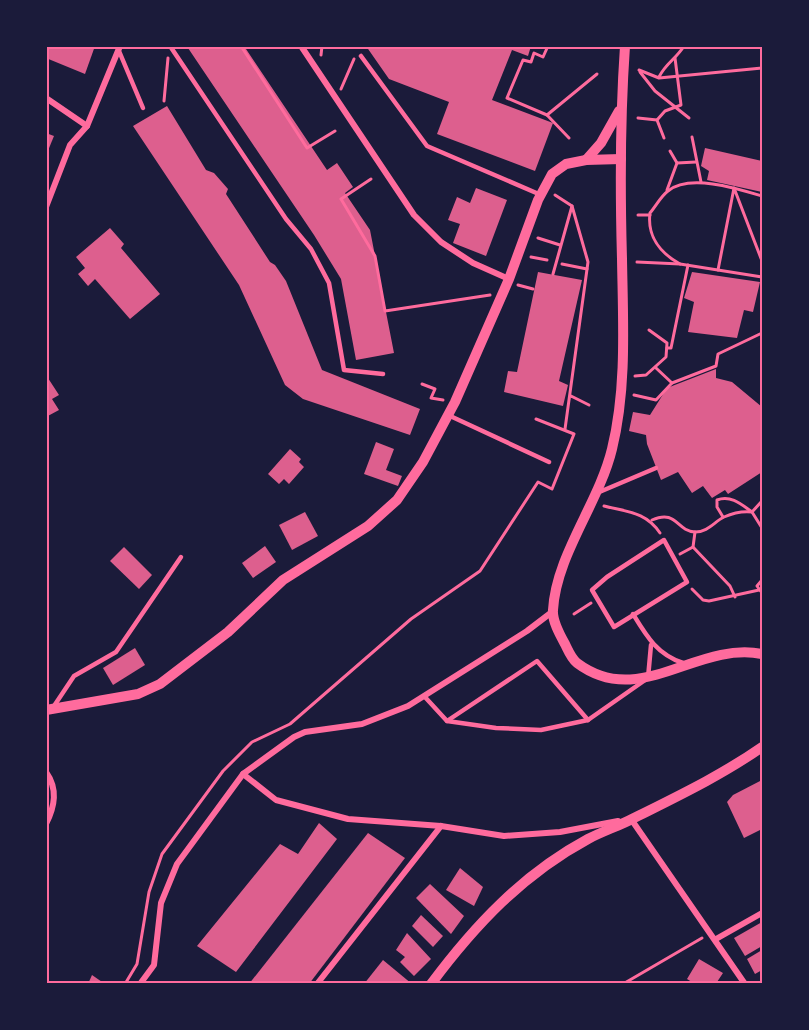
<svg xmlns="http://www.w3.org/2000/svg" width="809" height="1030" font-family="'Archivo Narrow',sans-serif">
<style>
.building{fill:#dd5f8e}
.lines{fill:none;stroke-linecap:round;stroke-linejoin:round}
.path{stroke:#ff6b9d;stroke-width:3}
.service{stroke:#ff6b9d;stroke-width:4.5}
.minor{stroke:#ff6b9d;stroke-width:6}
.tertiary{stroke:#ff6b9d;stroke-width:10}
.neatline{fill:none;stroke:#ff6b9d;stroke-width:2}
</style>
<rect width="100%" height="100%" fill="#1b1b3a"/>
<g class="building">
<path d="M46,46H95L85,74L46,58Z"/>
<path d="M191,46H244L327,170L337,163L353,187L345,193L370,230L394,353L356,360L341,279L314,235L188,48Z"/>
<path d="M366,46H531L528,56L512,50L492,100L553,123L535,171L437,134L449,102L389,79Z"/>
<path d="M167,106L206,170L214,173L228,189L226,194L270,262L275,265L286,281L322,370L420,409L410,435L303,399L285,385L239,285L133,126Z"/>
<path d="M46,133L54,136L47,153H46Z"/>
<path d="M705,148L762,161V192L707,180L709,171L701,166Z"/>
<path d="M476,188L507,200L486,256L453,243L460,224L448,220L457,197L470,203Z"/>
<path d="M110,228L124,244L121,248L160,294L130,319L95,279L88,286L78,274L85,268L76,257Z"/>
<path d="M538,272L582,280L559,381L568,385L563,406L504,392L508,371L517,372Z"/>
<path d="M692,272L760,282L753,312L744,310L737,338L688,332L694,302L684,298Z"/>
<path d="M716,369V378L732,382L762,407V472L728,494L725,490L712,498L703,486L692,493L678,472L661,480L647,444L646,435L629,431L633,412L650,415L667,388Z"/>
<path d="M46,375L59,395L52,399L59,410L46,417Z"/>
<path d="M376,442L394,449L386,470L402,476L398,486L364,474Z"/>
<path d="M290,449L301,459L299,462L304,467L289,484L284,479L279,484L268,474Z"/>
<path d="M305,512L318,536L292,550L279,525Z"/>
<path d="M265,546L276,562L253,578L242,563Z"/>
<path d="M124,547L152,575L139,589L110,561Z"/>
<path d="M135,648L145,665L113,685L103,668Z"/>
<path d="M762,780V829L744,838L727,802L733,795Z"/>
<path d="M319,823L337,839L236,972L197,946L280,844L298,854Z"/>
<path d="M368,833L405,858L309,984H249Z"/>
<path d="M460,868L483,887L474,906L446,890Z"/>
<path d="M430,884L464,916L451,934L416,898Z"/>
<path d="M421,915L443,936L433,947L412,926Z"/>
<path d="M762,922V946L745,956L734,938Z"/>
<path d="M407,933L431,959L414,976L400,962L405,957L396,950Z"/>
<path d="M762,950V970L755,974L747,959Z"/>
<path d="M699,959L723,973L717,982L720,984H695L687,979Z"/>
<path d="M383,960L412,984H364Z"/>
<path d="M92,975L105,984H88Z"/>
</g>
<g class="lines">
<g class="path">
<path d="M241,46L307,148L335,131"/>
<path d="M548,46L543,57L534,53L531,62L523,60L507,98L547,115L569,138"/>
<path d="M321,55L322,46"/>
<path d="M639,70L659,78L762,68"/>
<path d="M640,72L655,91L689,118"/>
<path d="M659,77C666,63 676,59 684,46"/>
<path d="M341,89L354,59"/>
<path d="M164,101L168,58"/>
<path d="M547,115L597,74"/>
<path d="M638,118L657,120L664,138"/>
<path d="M657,120L665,111L681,105L675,58"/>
<path d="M692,137L701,182"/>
<path d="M677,163L696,162"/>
<path d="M371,179L341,199L375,256L385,311L490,295"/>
<path d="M667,190L677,163L670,151"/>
<path d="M555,195L572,206L588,262L565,429"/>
<path d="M638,215H650"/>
<path d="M538,238L560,245"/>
<path d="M531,257L547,260"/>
<path d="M637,262L680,264L762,277"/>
<path d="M562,264L587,269"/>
<path d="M680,264C660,253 647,236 650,213C656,206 661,196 668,191C689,173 739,189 762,196"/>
<path d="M718,270L734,188L762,261"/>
<path d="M553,274L572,206"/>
<path d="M518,285L533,289"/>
<path d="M667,348H671L688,265"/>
<path d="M656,368L672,383"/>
<path d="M635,376L646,375L666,357L667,343L649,330"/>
<path d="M422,384L435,389L431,398L443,400"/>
<path d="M634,395L656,400L672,383L716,366L718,354L762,333"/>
<path d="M571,396L589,405"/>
<path d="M604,506C628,512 646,512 660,533"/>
<path d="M723,517L717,507V500C731,495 741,504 752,512L762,501"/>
<path d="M652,520C677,509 676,531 695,532C708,532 714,522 724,517C733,513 743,511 752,512L762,528"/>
<path d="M695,532L693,547L730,586L735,597"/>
<path d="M680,554L693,547"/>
<path d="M762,580L757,586L762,593"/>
<path d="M692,589L703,600L709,601L759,590"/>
<path d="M574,614L591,603"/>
<path d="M125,984L137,964L149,892L162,854L223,771L252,742L290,724L411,619L480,571L538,482L552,489L574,434L536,419"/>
<path d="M623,984L702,938"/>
</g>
<g class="service">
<path d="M170,46L286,219L311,249L329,283L344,370L383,374"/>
<path d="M119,51L143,108"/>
<path d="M361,56L427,146L541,195"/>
<path d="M448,415L549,462"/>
<path d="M597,493L656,468"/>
<path d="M664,540L687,582L614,627L592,590L607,577Z"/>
<path d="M633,614C647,637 657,654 683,663"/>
<path d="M424,696L447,721L496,728L541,730L588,720L648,678L651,645"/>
<path d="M54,706L74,676L116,652L181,557"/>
<path d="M447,721L537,661L588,720"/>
</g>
<g class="minor">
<path d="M301,46L414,215L441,242L473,263L509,279"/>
<path d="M46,98L87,126"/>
<path d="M46,207L70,145L87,126L120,46"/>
<path d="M46,772C58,789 55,806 46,824"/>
<path d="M243,774L276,800L348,819L441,826L504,836L560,832L618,821"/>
<path d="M631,819L745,984"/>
<path d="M716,939L762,913"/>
<path d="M140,984L154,965L161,903L177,864L243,774L294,737L305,732L362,724L408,706L527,631L552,612"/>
<path d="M317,984L441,826"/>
</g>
<g class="tertiary">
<path d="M625,46C620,118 620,188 622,259C623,322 627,388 612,449C599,503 556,555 553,610C552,621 560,635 565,644C568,650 571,658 577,663C640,710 695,641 762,654"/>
<path d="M586,160L601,143L619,111"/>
<path d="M46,710L138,694L160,684L228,632L283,580L368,526L397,500L423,462L455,402L509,279L538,200L552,174L566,164L586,160L621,159"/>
<path d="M431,984C475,925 523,874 588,839C603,831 619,826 634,818C678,796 722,775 762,747"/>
</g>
</g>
<rect width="809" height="1030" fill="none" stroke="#1b1b3a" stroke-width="96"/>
<rect x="48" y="48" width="713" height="934" class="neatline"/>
</svg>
